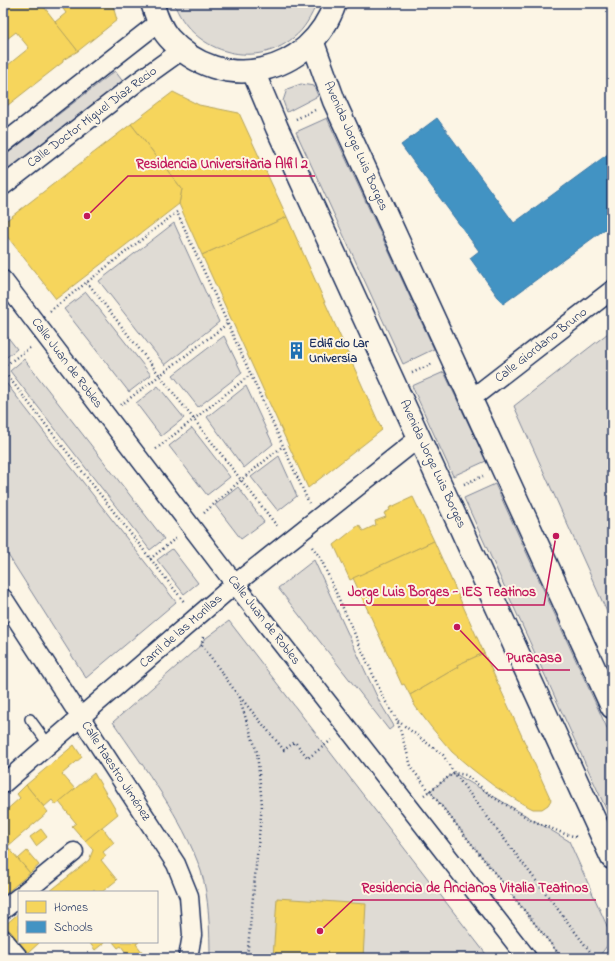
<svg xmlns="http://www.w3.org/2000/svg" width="615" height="961" font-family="'Indie Flower',sans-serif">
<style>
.green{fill:#dfdbd4;stroke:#7d8599}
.homes{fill:#f6d55c;stroke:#b4a35d}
.schools{fill:#4393c3;stroke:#3775a5}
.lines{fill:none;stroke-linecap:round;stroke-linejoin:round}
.lane-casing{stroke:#1b2f5e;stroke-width:12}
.street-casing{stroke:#1b2f5e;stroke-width:21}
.secondary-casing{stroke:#1b2f5e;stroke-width:25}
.path{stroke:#1b2f5e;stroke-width:2.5;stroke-dasharray:1 3;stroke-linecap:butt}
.lane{stroke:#fcf5e5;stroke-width:9}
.street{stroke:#fcf5e5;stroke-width:18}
.secondary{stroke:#fcf5e5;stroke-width:22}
.labels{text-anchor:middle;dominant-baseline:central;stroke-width:4;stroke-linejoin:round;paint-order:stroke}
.street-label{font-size:13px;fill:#1b2f5e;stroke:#fcf5e5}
.poi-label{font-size:13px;font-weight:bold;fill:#1b2f5e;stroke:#fcf5e5;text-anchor:start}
.leader{fill:none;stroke:#c2185b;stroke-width:1.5}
.callout-dot{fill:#c2185b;stroke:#fcf5e5;stroke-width:1.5}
.callout-label{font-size:14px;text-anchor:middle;font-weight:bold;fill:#c2185b;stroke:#fcf5e5;stroke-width:4;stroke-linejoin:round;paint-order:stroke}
</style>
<rect width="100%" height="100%" fill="#fcf5e5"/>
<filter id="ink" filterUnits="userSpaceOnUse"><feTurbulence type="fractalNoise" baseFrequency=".025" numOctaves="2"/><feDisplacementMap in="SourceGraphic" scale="8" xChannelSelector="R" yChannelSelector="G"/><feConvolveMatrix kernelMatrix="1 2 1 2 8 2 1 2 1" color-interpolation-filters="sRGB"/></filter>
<g filter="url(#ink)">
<g class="green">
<path d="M174,3H317C311,16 305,29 293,38C253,71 191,51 174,3Z"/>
<path d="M115,71L124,83L3,176V157Z"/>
<path d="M301,84L314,86L318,96L287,112L283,101L287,89Z"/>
<path d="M327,118L434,349L403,364L296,132Z"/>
<path d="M174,223L219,322L165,365L99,281Z"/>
<path d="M86,292L151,375L129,392L64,309Z"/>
<path d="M612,330V623L514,406Z"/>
<path d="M3,331L17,349L3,360Z"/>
<path d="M224,336L242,373L198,407L173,375Z"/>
<path d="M24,359L164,539L150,550L10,371Z"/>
<path d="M444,372L486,461L453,476L412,386Z"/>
<path d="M3,379L176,602L86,678L3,547Z"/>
<path d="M158,386L184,418L161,436L136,403Z"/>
<path d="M246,386L273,444L244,468L207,417Z"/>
<path d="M192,428L230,477L207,495L169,446Z"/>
<path d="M279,456L297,496L278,511L251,477Z"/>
<path d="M495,484L612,739V822L464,498Z"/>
<path d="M238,487L264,522L241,539L215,505Z"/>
<path d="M172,549L198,583L184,594L157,560Z"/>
<path d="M314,560L379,701L394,726L389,730L278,588Z"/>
<path d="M229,621L489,958H210C210,933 209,895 201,871C183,818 144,768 113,722L201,645L202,641Z"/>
<path d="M454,773L569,841L612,937V939L598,958H562L430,791Z"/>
</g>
<g class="homes">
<path d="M5,3H41L78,51L63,60V62L3,109V69L29,48L16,32L3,42V4Z"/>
<path d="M59,3H112L117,20L78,51L55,22L66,13Z"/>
<path d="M173,92L199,105L239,113L287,217L202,255L179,204L182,189L131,124Z"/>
<path d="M131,124L182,189L179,204L56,299L3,231V223Z"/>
<path d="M287,217L382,430L308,488L202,255Z"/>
<path d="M413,497L434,541L350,580L334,545L359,525L363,531L376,525L375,521L386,517L384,513L390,510L389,508Z"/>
<path d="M434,541L484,653L457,665L458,667L410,695L404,684L402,685L353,578Z"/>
<path d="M484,653L551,800L548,805L542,809H533L523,804L494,786L472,769L452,752L431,727L415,706L410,695L458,667L457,665Z"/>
<path d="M74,745L82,757L62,774L75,789L56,805L52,800L44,807L26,785Z"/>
<path d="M94,773L118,814L85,841L72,826L76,823L59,802Z"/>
<path d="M26,785L48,812L8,846L3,840V813L20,798L17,794Z"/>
<path d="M102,827L114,843L103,852L106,856L101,860L117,880L102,892H97L94,889L91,892H49L89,860L93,850L85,841Z"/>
<path d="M41,829L47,837L36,846L30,837Z"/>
<path d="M8,847L30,873L3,896V850Z"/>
<path d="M27,851L39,865L30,873L18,859Z"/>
<path d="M277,898L366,904L363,958H273Z"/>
<path d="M19,913V942L5,925Z"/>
<path d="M19,942H38L39,943L28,953Z"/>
<path d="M89,942H105L95,950Z"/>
<path d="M113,942H139L136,944L147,958H130L121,946L118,948Z"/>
</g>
<path class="schools" d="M437,118L514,223L612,151V224L503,304L470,258L479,251L401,145Z"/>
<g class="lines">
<defs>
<path id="lane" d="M30,719L49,745"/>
<g id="street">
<path d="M3,144L159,22"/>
<path d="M3,186L136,83L182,50"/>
<path d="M3,280L235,584L527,958"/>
<path d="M471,399L612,290"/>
<path d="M3,598L176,864L189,896L192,935L188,958"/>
<path d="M3,784L235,584L420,437"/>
<path d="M25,892L74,852"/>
<path d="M3,910L19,897"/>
<path d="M3,939L19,958"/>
</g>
<g id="secondary">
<path d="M152,3C156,15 160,28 169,38C221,96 311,75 335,3"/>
<path d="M313,43L334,101L612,707"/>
<path d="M253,71L277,128L612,858"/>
</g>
</defs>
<use href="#lane" class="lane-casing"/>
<use href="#street" class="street-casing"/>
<use href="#secondary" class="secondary-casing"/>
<g class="path">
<path d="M296,119L315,110"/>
<path d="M87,282L277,526"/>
<path d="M50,311L177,212L309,503"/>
<path d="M3,367L31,347"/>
<path d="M3,370L185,603"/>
<path d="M412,373L432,364"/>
<path d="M121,405L227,324"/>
<path d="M156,449L250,375"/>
<path d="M464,484L483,476"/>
<path d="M204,513L241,480L283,446"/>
<path d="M312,547L320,557L384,699L397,720L412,769L562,958"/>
<path d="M150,559L176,538"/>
<path d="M203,637L202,645L238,695L257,752L262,805L247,958"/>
<path d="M240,697L284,750L295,742L308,758L333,739"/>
<path d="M398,721L443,755L454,773L466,775L493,797L531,820L565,834L577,837"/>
<path d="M424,795L454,773L595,958"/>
</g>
<use href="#lane" class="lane"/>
<use href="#street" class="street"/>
<use href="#secondary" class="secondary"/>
</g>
</g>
<defs>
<symbol id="building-bare" viewBox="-9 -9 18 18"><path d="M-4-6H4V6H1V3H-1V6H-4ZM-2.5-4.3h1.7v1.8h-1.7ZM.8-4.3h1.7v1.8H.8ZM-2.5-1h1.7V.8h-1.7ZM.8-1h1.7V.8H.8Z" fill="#1f6fb2" stroke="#fcf5e5" stroke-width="2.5" paint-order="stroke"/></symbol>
</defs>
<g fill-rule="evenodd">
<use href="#building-bare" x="284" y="338" width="25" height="25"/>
</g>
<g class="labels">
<g class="street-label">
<text transform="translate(92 117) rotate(-37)">Calle Doctor Miguel Díaz Recio</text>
<text transform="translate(356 146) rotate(66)">Avenida Jorge Luis Borges</text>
<text transform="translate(541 345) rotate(-38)">Calle Giordano Bruno</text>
<text transform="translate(67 363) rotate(53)">Calle Juan de Robles</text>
<text transform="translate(433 464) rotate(65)">Avenida Jorge Luis Borges</text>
<text transform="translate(264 620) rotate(52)">Calle Juan de Robles</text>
<text transform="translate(181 631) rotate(-41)">Carril de las Morillas</text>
<text transform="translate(116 771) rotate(57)">Calle Maestro Jiménez</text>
</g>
<g class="poi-label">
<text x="309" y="343">Edificio Lar<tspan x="309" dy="15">Universia</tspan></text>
</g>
</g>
<path class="leader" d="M87 216L128 176H315M556 536L544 605H340M457 627L498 670H570M320 931L353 900H596"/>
<g class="callout-dot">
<circle cx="87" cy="216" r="4"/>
<circle cx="556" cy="536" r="4"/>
<circle cx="457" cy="627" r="4"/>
<circle cx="320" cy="931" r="4"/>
</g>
<g class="callout-label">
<text x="222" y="168">Residencia Universitaria Alfil 2</text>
<text x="442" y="596">Jorge Luis Borges - IES Teatinos</text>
<text x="534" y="662">Puracasa</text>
<text x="475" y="892">Residencia de Ancianos Vitalia Teatinos</text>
</g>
<rect width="615" height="961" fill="none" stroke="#fcf5e5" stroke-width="16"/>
<rect x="8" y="8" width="599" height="945" fill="none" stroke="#1b2f5e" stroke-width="1.5" filter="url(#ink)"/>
<rect x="18" y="891" width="140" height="52" fill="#fcf5e5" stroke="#a2a6af"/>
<rect x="26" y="901" width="20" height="12" fill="#f6d55c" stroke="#a2a6af"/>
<text x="54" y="911" font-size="12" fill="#1b2f5e">Homes</text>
<rect x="26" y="921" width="20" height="12" fill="#4393c3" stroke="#a2a6af"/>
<text x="54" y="931" font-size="12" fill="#1b2f5e">Schools</text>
</svg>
